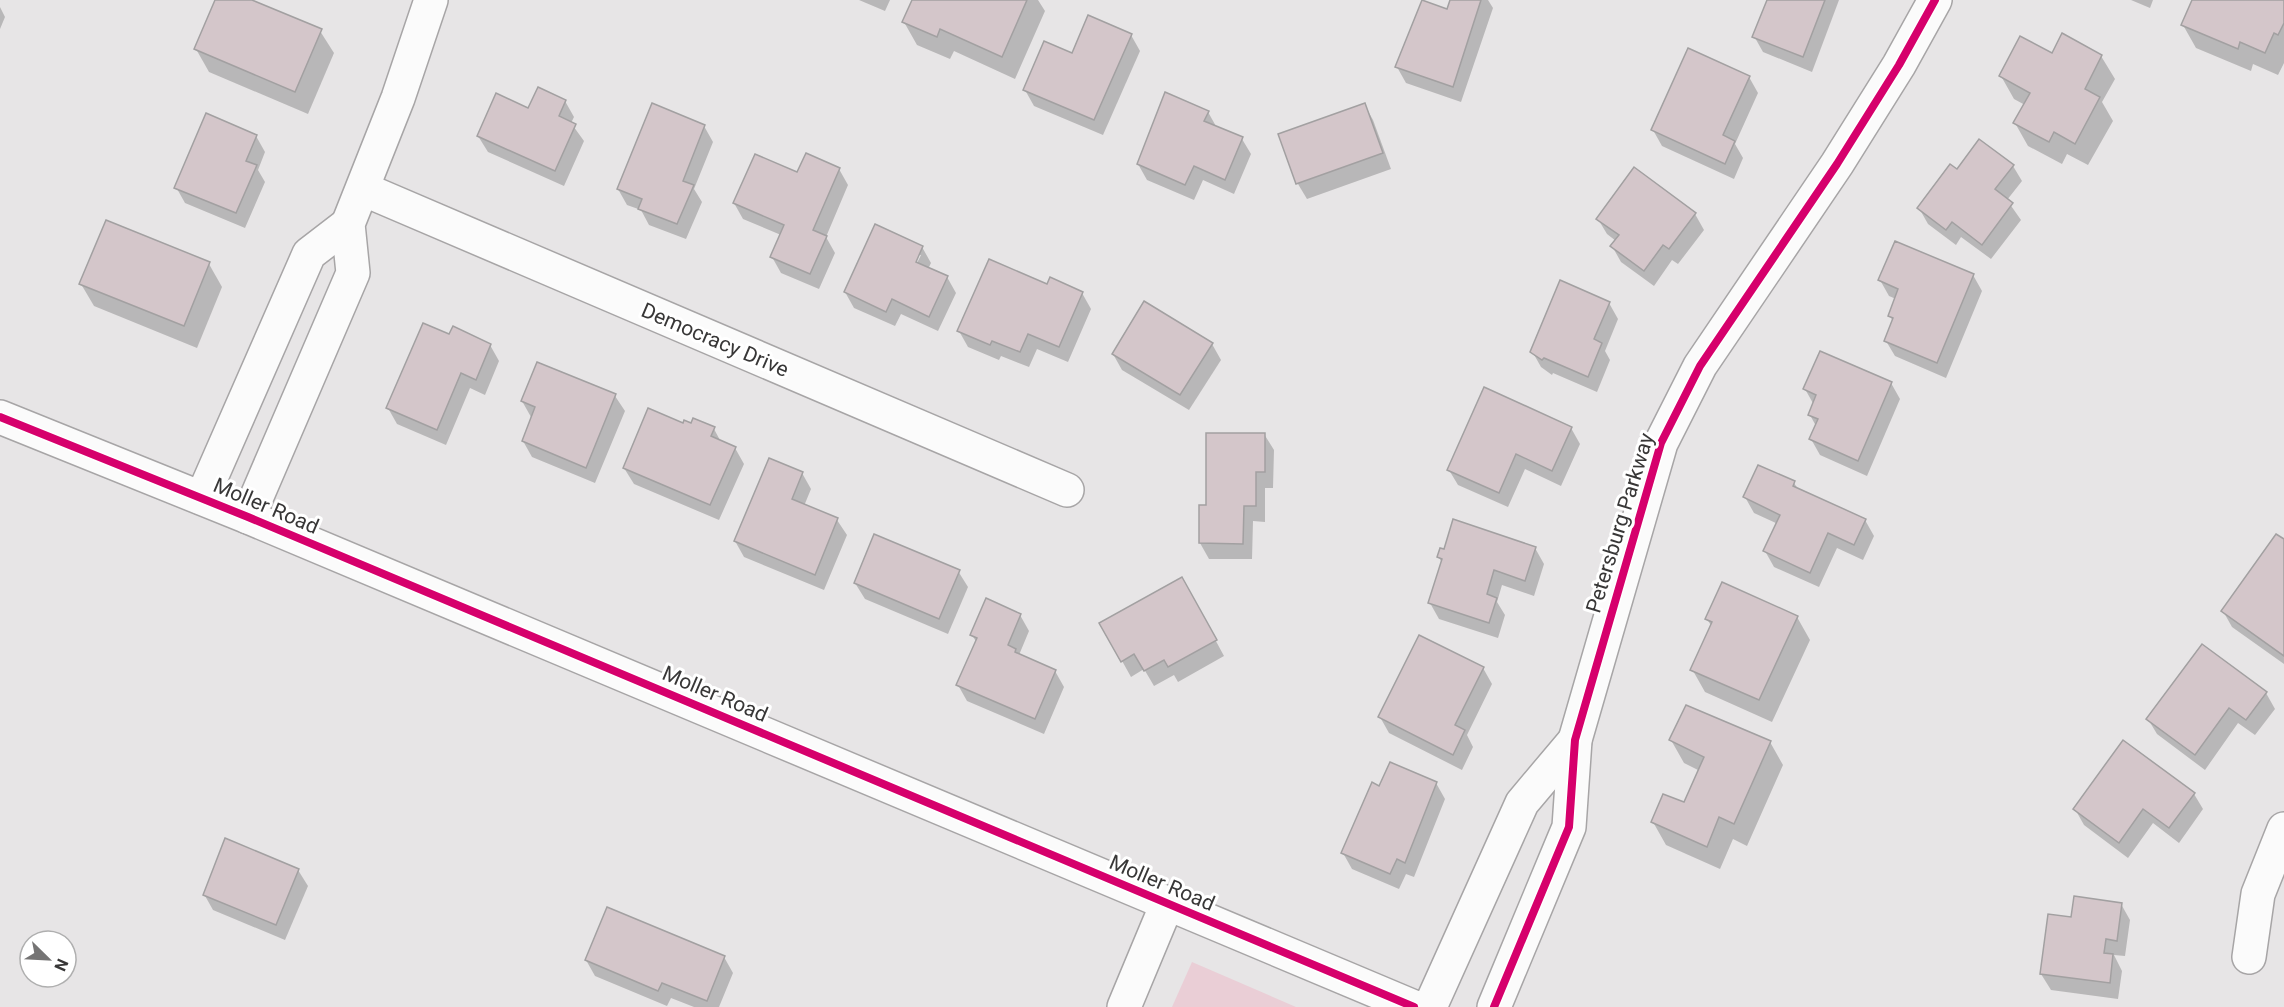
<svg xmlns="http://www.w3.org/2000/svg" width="2284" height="1007" font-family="Roboto,sans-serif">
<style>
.green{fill:#eaced6}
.shadow{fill:#0003;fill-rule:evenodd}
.building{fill:#d4c6ca;stroke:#a2a0a1;stroke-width:1.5}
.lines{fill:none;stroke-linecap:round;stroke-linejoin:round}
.minor-casing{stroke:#a7a5a6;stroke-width:36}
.minor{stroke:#fbfbfb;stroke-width:33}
.cycleway-casing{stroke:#fff;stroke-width:11}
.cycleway{stroke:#d6006c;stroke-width:8}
.labels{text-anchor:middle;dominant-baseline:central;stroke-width:6;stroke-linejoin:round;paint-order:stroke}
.street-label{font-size:21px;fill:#383737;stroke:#fff}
</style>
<rect width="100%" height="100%" fill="#e7e5e6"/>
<path class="green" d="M1192,962L1296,1007H1172Z"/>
<g class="shadow">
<path d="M217,0H248L320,31L334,53L308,114L209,72L196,49Z"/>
<path d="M859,0H890L885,11Z"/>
<path d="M914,0H1038L1045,11L1015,79L954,51L950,59L917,45L904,22Z"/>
<path d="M1451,0H1488L1493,8L1461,102L1406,83L1397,67L1448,11Z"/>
<path d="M1768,0H1839L1812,72L1763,52L1754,36Z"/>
<path d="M2131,0H2153L2150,8Z"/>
<path d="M2193,0H2284V63L2278,75L2253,64L2251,71L2196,48L2183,25Z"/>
<path d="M0,7L5,17L0,29Z"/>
<path d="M1131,35L1140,51L1103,135L1034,106L1025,90Z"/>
<path d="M2052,55L2101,56L2115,79L2102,102L2113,121L2088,165L2067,154L2062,164L2028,146L2015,123L2025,105L2014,99L2001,76Z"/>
<path d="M1749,77L1758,93L1735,144L1743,158L1734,179L1662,146L1653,130Z"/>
<path d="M565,101L574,117L571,123L584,141L564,186L488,152L478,136L529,110Z"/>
<path d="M1364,104L1373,120L1391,169L1307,199L1298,184L1280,135Z"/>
<path d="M1208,112L1217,128L1242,139L1251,154L1234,194L1203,180L1194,200L1147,180L1138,164Z"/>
<path d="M704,126L713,142L694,189L702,202L686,239L649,225L641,210L627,205L618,189Z"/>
<path d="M256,136L265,152L258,170L265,182L245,228L185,203L176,187Z"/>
<path d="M2013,166L2022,181L2007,200L2021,220L1991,259L1961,237L1956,245L1928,224L1919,208L1957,171Z"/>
<path d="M839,169L848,185L826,237L835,253L819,289L781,273L772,257L781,235L743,219L734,203L798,174Z"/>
<path d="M1695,214L1704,230L1678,264L1672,260L1654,286L1621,262L1612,246L1616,241L1607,234L1598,219Z"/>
<path d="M922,247L931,263L928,269L947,277L956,293L938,331L901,314L895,326L854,308L845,292ZM917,255H921L914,269Z"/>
<path d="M209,264L222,287L197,348L94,306L81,284Z"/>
<path d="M1973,275L1982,291L1946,378L1895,356L1886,341L1893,322L1890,315L1896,299L1889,296L1880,280Z"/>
<path d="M1048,286L1082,293L1091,309L1068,362L1037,349L1029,367L1001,356L999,360L968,347L959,331Z"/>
<path d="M1609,303L1618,319L1605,351L1610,360L1597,392L1553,373L1552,375L1541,367L1532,351Z"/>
<path d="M450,336L490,345L499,361L485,395L470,388L446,445L397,424L388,408Z"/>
<path d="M1212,344L1221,360L1189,410L1122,370L1113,354Z"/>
<path d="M537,364L615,396L625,411L595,483L532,457L523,441L531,417L522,401Z"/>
<path d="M1891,383L1900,399L1867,476L1820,455L1811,439L1816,426L1810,415L1814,405L1805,389Z"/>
<path d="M684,425L714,429L721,442L735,448L744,464L719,520L634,484L624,468Z"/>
<path d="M1571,428L1580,444L1561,486L1525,469L1508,507L1458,485L1449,470Z"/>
<path d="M1264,434L1274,450L1273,488H1265V522L1253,521L1252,559H1209L1200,543L1207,506Z"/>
<path d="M802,473L811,489L804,506L837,520L847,535L824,590L744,557L735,541Z"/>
<path d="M1794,483L1798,489L1865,520L1874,536L1863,560L1837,548L1819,587L1774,567L1765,551L1778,524L1754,513L1745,497Z"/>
<path d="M2284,541V664L2232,627L2223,611Z"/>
<path d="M1535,548L1544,564L1534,596L1502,585L1497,602L1505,615L1498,638L1439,619L1430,603L1442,563L1439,557Z"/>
<path d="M958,571L968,587L948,634L865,599L855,583Z"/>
<path d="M1191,595L1224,656L1178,682L1174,675L1154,686L1144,669L1131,677L1101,623Z"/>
<path d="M1020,615L1029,631L1019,655L1055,671L1064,687L1044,734L967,701L958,685L977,643L972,635Z"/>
<path d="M1797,617L1810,640L1772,722L1705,692L1692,669L1712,627L1707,619Z"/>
<path d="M1483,668L1492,684L1467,735L1473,747L1462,770L1389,733L1380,717Z"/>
<path d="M2266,693L2275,709L2255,735L2238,723L2205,770L2157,734L2148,719Z"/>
<path d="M1671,740L1770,742L1783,765L1747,846L1733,839L1720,869L1666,845L1653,822L1684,804L1700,771L1684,763Z"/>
<path d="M1436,783L1445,799L1414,877L1406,874L1399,889L1352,869L1343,853L1380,788Z"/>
<path d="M2194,794L2203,809L2179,843L2153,823L2128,858L2084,825L2075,809Z"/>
<path d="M298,870L308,886L285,940L213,910L204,894Z"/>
<path d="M2121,904L2130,920L2125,956L2114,955L2122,971L2118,999L2051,990L2041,974L2072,919Z"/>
<path d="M724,957L733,973L719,1007H694L671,998L667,1006L595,976L586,960Z"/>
</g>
<g class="building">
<path d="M215,0H252L322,29L295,92L194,49Z"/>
<path d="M912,0H1027L1002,57L940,29L937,37L902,22Z"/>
<path d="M1422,0L1447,9L1450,0H1481L1453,87L1395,67Z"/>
<path d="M1767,0H1825L1803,57L1752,37Z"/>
<path d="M2192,0H2284V23L2278,35L2274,33L2265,53L2240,42L2238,49L2181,25Z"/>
<path d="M1088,15L1132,34L1094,120L1023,90L1044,41L1072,53Z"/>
<path d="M2062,33L2102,55L2085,89L2100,97L2075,144L2054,132L2049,142L2013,123L2030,93L1999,76L2020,36L2052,53Z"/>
<path d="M1688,48L1750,76L1723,135L1735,141L1725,164L1651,130Z"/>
<path d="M538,87L566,100L559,116L576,124L555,171L477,136L496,93L528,108Z"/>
<path d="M1165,92L1209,111L1204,121L1243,137L1225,180L1194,166L1185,185L1137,164Z"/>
<path d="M652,103L705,125L683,181L694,185L677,224L638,209L642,199L617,189Z"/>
<path d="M1365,103L1383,153L1296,184L1278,134Z"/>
<path d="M206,113L257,135L246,161L257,165L236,213L174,188Z"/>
<path d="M1979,139L2014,165L1995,189L2013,203L1982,245L1952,222L1946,230L1917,208L1950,164L1957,169Z"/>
<path d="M806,153L840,168L813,230L827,236L810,274L770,257L784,225L733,203L755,154L797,172Z"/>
<path d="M1634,167L1696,213L1669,249L1663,245L1644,271L1610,246L1619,235L1596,219Z"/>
<path d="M106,220L210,262L184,326L79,284Z"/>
<path d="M875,224L923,246L916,262L948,276L929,317L892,299L886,312L844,292Z"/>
<path d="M1895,241L1974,274L1937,363L1884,341L1893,318L1888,316L1898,289L1878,280Z"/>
<path d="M989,259L1047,284L1050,277L1083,292L1059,347L1028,334L1020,352L992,341L990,345L957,331Z"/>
<path d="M1560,280L1610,302L1594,339L1602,343L1588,377L1544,358L1542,360L1530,352Z"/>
<path d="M1144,301L1213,343L1180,395L1112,354Z"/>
<path d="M423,323L449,334L453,326L491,344L476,380L461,373L437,430L386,408Z"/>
<path d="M1820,351L1892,382L1858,461L1809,439L1818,419L1808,415L1816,395L1803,389Z"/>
<path d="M537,362L616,394L586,468L522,441L535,407L521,401Z"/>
<path d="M1484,387L1572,427L1552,471L1516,454L1499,493L1447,470Z"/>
<path d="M648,408L683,423L684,420L691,423L693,418L715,427L711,436L736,447L710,505L623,468Z"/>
<path d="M1206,433H1265V472H1256V506H1244L1243,544L1199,543V505H1206Z"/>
<path d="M769,458L803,472L792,499L838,518L815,575L734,541Z"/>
<path d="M1758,465L1795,481L1793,486L1866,519L1854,545L1828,533L1810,573L1763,551L1780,515L1743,497Z"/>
<path d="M1453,519L1536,547L1525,581L1494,570L1487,594L1497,598L1489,623L1428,603L1442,559L1437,557L1440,548L1444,549Z"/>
<path d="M874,534L960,570L939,619L854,583Z"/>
<path d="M2276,534L2284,539V656L2221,611Z"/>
<path d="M1182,577L1217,640L1168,667L1164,660L1144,671L1134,654L1121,662L1099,623Z"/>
<path d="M1722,582L1798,616L1759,700L1690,670L1712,622L1705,619Z"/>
<path d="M986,598L1021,614L1008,645L1016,649L1015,652L1056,670L1035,719L956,685L977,638L970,635Z"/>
<path d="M1419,635L1484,667L1455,725L1465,730L1453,755L1378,717Z"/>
<path d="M2202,644L2267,692L2246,720L2229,708L2195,755L2146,719Z"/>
<path d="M1686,705L1771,741L1734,824L1719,817L1707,847L1651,822L1663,794L1684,802L1704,757L1669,740Z"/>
<path d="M2123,740L2195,793L2169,828L2143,809L2119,843L2073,809Z"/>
<path d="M1390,762L1437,782L1405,863L1397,859L1390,874L1341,853L1372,782L1379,786Z"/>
<path d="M225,838L299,869L276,925L203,895Z"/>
<path d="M2074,896L2122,903L2117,941L2106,939L2104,953L2113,954L2110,983L2040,974L2048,914L2071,917Z"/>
<path d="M607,907L725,956L707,1001L662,983L658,991L585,960Z"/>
</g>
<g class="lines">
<defs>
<g id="minor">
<path d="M363,189L1067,490"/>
<path d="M0,417L248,517L1414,1007"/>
<path d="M202,498L309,254L348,224"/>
<path d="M248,517L353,273L348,224L398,98L431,0"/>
<path d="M2249,957L2258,894L2284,829"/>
<path d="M1124,1007L1167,904"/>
<path d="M1430,1007L1522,803L1575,740"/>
<path d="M1494,1007L1569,827L1575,740L1661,443L1700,366L1837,164L1899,65L1935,0"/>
</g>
</defs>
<use href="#minor" class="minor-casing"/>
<use href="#minor" class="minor"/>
<defs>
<g id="cycleway">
<path d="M0,417L248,517L1414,1007"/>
<path d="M1494,1007L1569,827L1575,740L1661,443L1700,366L1837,164L1899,65L1935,0"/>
</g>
</defs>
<use href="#cycleway" class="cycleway-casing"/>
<use href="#cycleway" class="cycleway"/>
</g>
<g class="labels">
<g class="street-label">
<text transform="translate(715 340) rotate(23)">Democracy Drive</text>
<text transform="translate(266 506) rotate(23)">Moller Road</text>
<text transform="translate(1620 523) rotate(-73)">Petersburg Parkway</text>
<text transform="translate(715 694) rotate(23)">Moller Road</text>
<text transform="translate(1162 883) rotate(23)">Moller Road</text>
</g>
</g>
<g transform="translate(48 959) rotate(114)"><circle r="28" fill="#ffffff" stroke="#afafaf" stroke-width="1.5"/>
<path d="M0-4.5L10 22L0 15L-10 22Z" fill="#757474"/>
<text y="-9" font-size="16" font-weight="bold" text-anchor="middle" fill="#383737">N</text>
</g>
</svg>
